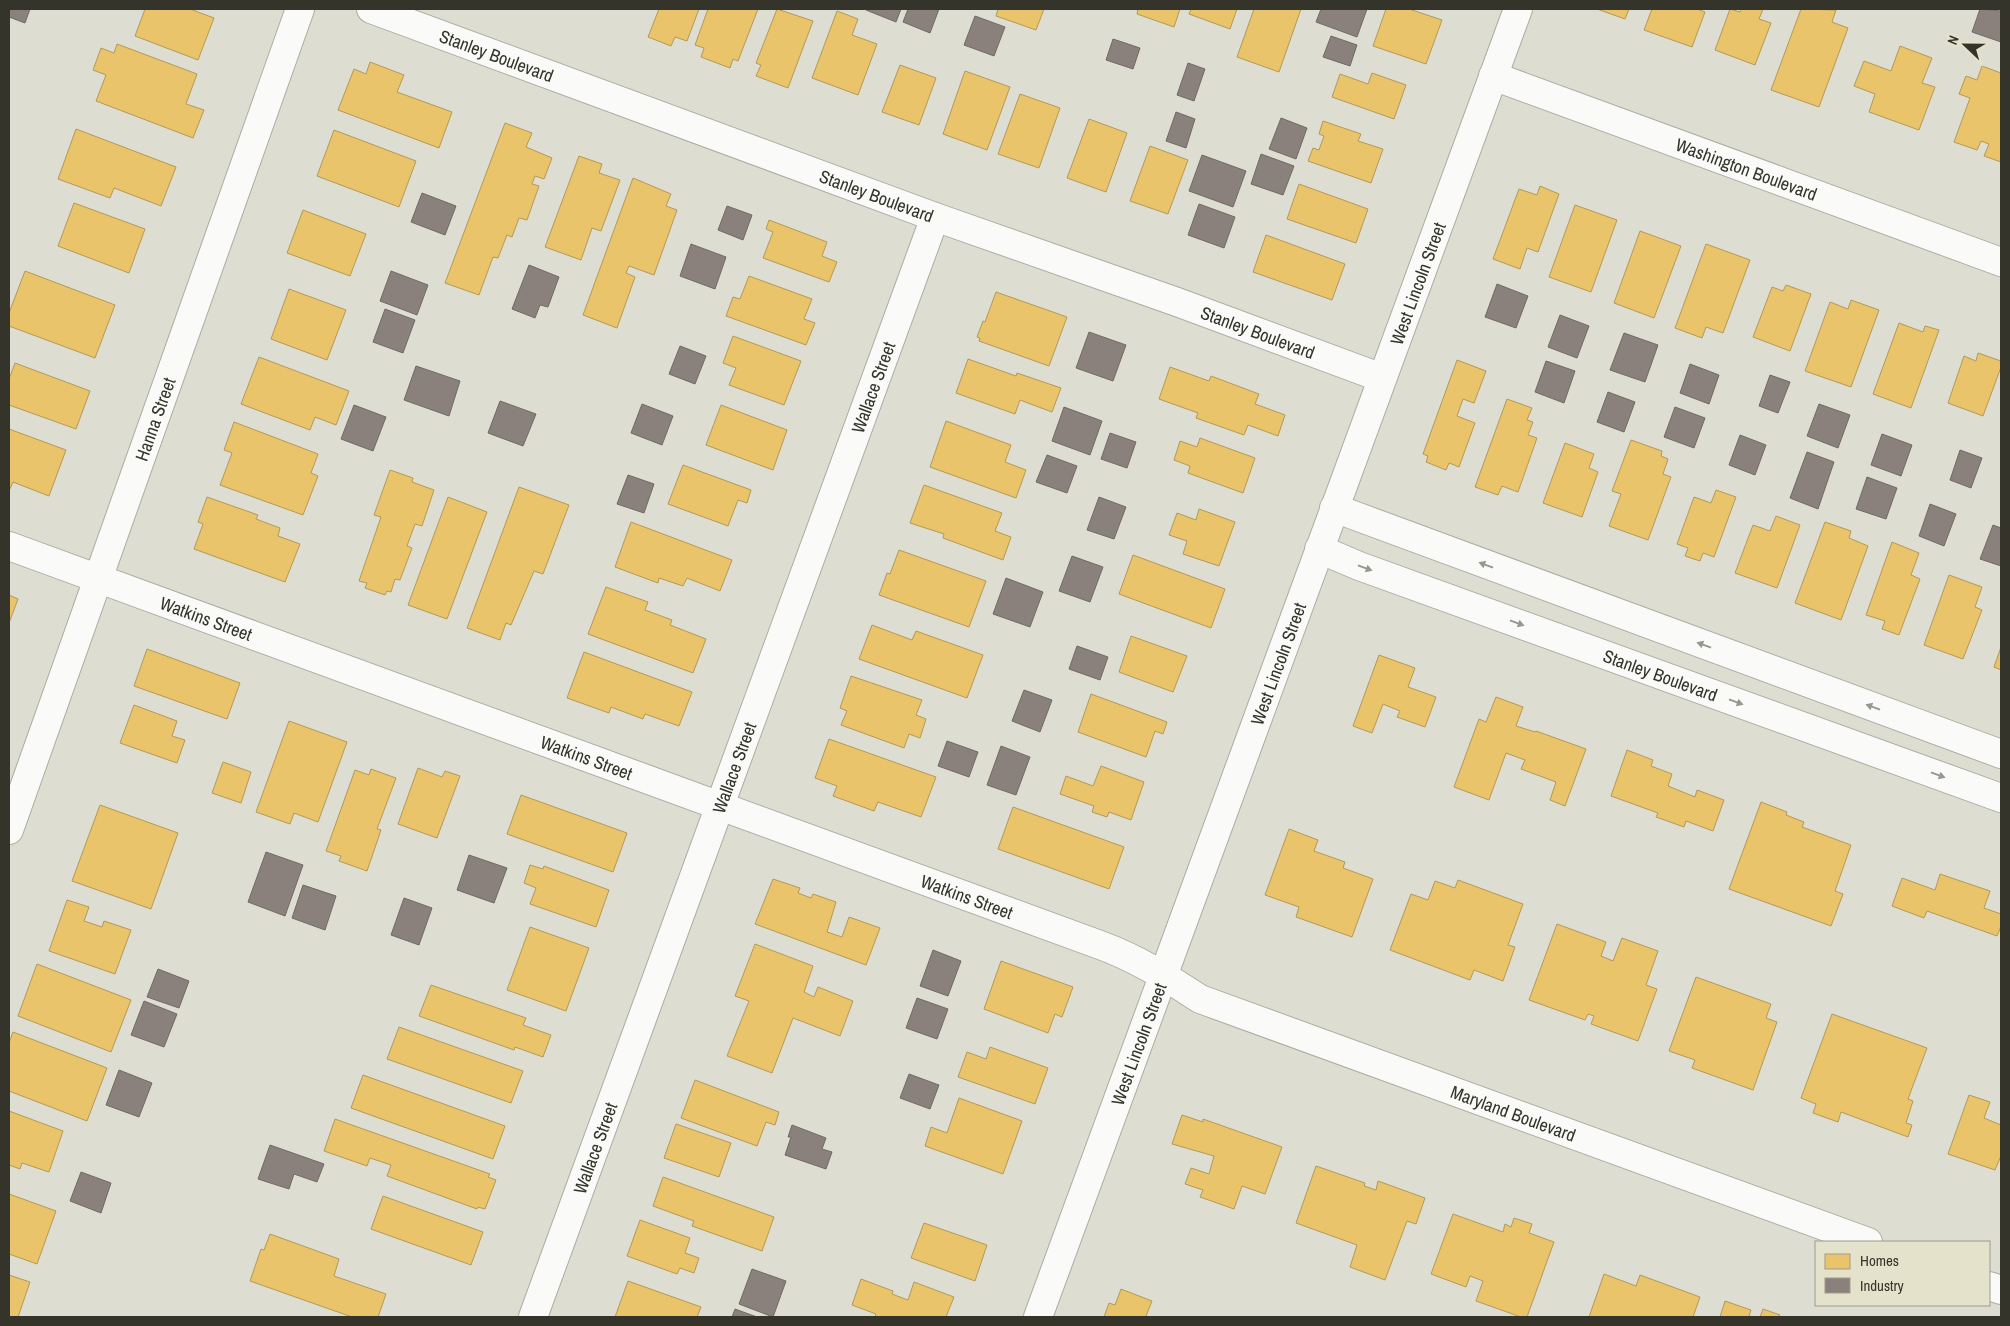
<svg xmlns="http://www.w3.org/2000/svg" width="2010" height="1326" font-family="'Archivo Narrow',sans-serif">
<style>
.homes{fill:#e9c46a;stroke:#b39957}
.industry{fill:#8a817c;stroke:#706a64}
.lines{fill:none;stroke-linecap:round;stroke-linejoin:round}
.minor-casing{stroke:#adaca2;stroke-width:30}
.minor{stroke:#fafaf8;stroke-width:28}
.oneway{fill:#979792}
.labels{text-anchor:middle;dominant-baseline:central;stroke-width:5;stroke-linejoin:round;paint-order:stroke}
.street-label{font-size:18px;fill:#34342b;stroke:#e4e2cb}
</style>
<rect width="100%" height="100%" fill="#deddd1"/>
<g class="homes">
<path d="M145,9H190L214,18L198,60L135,36Z"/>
<path d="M659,9H699L687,41L675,37L671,46L648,37Z"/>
<path d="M708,9H758L738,61L733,59L730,68L701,57L704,48L695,45Z"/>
<path d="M777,9L813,21L788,88L756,76L761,65L756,63Z"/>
<path d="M998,9H1044L1036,30L996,16Z"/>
<path d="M1138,9H1180L1174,27L1137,14Z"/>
<path d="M1191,9H1237L1230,29L1189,14Z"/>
<path d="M1254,9H1301L1279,72L1237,57Z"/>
<path d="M1386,9H1409L1442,20L1426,64L1373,46Z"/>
<path d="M1597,9H1629L1625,19Z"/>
<path d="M1652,9H1697L1705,12L1692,47L1644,30Z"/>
<path d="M1730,9L1740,12L1741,9H1763L1759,19L1771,23L1755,65L1715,50Z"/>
<path d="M1801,9L1836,10L1832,22L1848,28L1819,107L1771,90Z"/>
<path d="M837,11L858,19L852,35L877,44L858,95L812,78Z"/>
<path d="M117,44L197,74L186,104L204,110L193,138L96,101L106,75L93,70L101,48L114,53Z"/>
<path d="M1900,46L1932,58L1922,83L1935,87L1919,130L1869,112L1875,94L1854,86L1864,61L1891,71Z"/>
<path d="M370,62L404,75L397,92L452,112L439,148L338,110L354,69L366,74Z"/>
<path d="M900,65L936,78L919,125L882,112Z"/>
<path d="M1982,66L2001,73V162L1984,156L1989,144L1981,141L1977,150L1954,142L1970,98L1959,94L1966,76L1977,80Z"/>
<path d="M965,71L1010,87L987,150L943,134Z"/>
<path d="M1372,73L1406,85L1394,119L1332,97L1340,74L1368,84Z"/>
<path d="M1020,94L1060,108L1039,168L998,154Z"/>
<path d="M1089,119L1127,133L1106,192L1067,178Z"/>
<path d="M1323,121L1361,134L1358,141L1383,149L1371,183L1308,161L1313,148L1319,150L1324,136L1319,134Z"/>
<path d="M505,123L532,133L526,147L552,158L544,179L535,176L532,184L539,186L527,220L519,218L512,237L507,235L498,258L493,257L479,295L445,283Z"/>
<path d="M76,129L176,167L161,206L114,188L110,198L58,179Z"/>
<path d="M334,130L416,161L399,207L317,176Z"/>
<path d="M1150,146L1188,160L1168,214L1130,201Z"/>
<path d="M579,156L602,164L599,173L620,180L601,231L592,228L581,260L545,247Z"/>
<path d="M633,178L671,194L666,206L677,210L654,275L629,266L626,273L635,277L617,328L583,315Z"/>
<path d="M1299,184L1368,209L1356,243L1287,219Z"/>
<path d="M1540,186L1559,194L1538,252L1527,248L1520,269L1493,259L1519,189L1537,195Z"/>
<path d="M74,203L145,229L129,273L58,246Z"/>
<path d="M1575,205L1617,220L1591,292L1549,277Z"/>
<path d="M303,210L366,234L350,276L287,253Z"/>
<path d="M769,220L827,242L822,256L837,262L829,282L763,258L773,232L766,229Z"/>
<path d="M1640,231L1681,246L1654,318L1614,303Z"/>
<path d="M1266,235L1345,264L1332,300L1253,272Z"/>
<path d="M1706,244L1750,260L1723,333L1706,327L1702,338L1675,328Z"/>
<path d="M25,271L115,305L95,358L9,326V313Z"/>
<path d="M749,276L812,299L804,319L815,323L806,345L726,316L733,297L740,299Z"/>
<path d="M1786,285L1811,294L1790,351L1753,337L1772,287L1783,291Z"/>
<path d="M289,289L346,310L327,360L271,339Z"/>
<path d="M996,292L1067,317L1049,366L979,341L980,338L977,337L983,321L985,322Z"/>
<path d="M1851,300L1879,310L1851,387L1805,371L1830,302L1848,309Z"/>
<path d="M1899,323L1923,332L1925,326L1939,330L1911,408L1873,394Z"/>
<path d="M733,336L801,361L784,405L729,385L736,368L723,363Z"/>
<path d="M1978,353L2001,361V367L1983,416L1948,403L1964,356L1976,361Z"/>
<path d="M259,357L349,391L336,425L315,417L310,430L241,404Z"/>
<path d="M968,359L1016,376L1017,373L1061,388L1052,412L1020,400L1015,414L956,393Z"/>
<path d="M1457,360L1486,371L1474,403L1463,399L1457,416L1475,423L1459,467L1449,463L1446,470L1426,462L1428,456L1423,454Z"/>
<path d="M15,363L90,391L76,429L9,405V379Z"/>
<path d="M1170,367L1209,381L1211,376L1259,394L1255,404L1285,415L1278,436L1248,425L1244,435L1196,418L1198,413L1159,399Z"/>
<path d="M1507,399L1532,408L1527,420L1533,422L1528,435L1537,438L1518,492L1502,486L1498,495L1475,487Z"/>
<path d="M721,405L787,430L773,470L706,445Z"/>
<path d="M946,421L1011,445L1005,462L1026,470L1016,498L930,467Z"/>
<path d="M234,422L318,454L311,473L318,476L303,515L220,485L232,453L224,450Z"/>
<path d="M9,429L66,450L49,496L13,482L10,489H9Z"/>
<path d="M1200,438L1255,458L1243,493L1188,473L1190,466L1174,460L1180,441L1197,447Z"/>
<path d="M1631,440L1662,451L1661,456L1668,459L1663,474L1671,477L1648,540L1609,526L1621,494L1612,491Z"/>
<path d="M1565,443L1594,454L1589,468L1598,472L1582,517L1543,503Z"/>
<path d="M683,465L751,490L747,503L738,500L728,526L668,504Z"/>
<path d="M390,470L413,478L412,482L434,490L422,526L415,524L407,546L412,548L400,580L395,579L391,592L387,591L385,595L365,588L367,583L359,581L381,517L374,515Z"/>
<path d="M924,485L1002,513L995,531L1011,537L1003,560L943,538L944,534L910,523Z"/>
<path d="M519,487L569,505L543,574L534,571L511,625L506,623L500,640L467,628Z"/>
<path d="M1716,490L1736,497L1714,557L1703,553L1700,561L1685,556L1688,548L1677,544L1694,497L1711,503Z"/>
<path d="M207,497L258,515L256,519L280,528L278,536L300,544L285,582L194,549L203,524L198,522Z"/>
<path d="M448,497L487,512L447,619L408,605Z"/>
<path d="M1199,509L1235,522L1219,566L1183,554L1187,541L1169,535L1177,513L1196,520Z"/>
<path d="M1776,516L1800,525L1777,588L1735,573L1753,525L1770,531Z"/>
<path d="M631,522L732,560L720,591L687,578L683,586L659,578L658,583L615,567Z"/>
<path d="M1825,522L1851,531L1849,538L1868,546L1841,620L1795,603Z"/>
<path d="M1892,542L1919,553L1911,575L1920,579L1899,635L1882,629L1885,621L1866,615Z"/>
<path d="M899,550L986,581L969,627L879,595L887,573L890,574Z"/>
<path d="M1133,555L1225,589L1211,628L1119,594Z"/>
<path d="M1949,575L1982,587L1975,607L1982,610L1963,659L1924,645Z"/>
<path d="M606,587L648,602L645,610L672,620L670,625L706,639L693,673L588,634Z"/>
<path d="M9,595L18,599L9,623Z"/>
<path d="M872,625L912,640L916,631L983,655L967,698L859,659Z"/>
<path d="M1131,636L1187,656L1173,692L1119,672Z"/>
<path d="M2001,647V670L1994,667Z"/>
<path d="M147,649L240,683L227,719L134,686Z"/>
<path d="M584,652L692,692L679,726L645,714L643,719L611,707L609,713L567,698Z"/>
<path d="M1379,655L1415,668L1408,687L1436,697L1425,727L1397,717L1400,711L1383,704L1372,733L1353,726Z"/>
<path d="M851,676L922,700L916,715L926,719L920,738L909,734L904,748L841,725L847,711L840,708Z"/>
<path d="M1091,694L1167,722L1163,734L1155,731L1146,757L1078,732Z"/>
<path d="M1496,697L1523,707L1516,726L1535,732L1536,731L1586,749L1565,806L1550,800L1556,782L1521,769L1525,760L1506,753L1489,800L1454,787L1479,719L1486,722Z"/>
<path d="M134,705L177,721L172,736L185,740L177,763L120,743Z"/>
<path d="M289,721L347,742L318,822L294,813L290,824L256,812Z"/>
<path d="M829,739L936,777L921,817L878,802L874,811L833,796L837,786L815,778Z"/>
<path d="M1627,750L1653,760L1651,766L1672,774L1668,786L1695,797L1697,790L1724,800L1713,831L1686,821L1684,827L1656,817L1658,813L1611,796Z"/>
<path d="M223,762L251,772L241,803L212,793Z"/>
<path d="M1101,766L1144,782L1131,820L1109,812L1107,817L1092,812L1094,806L1060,794L1066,776L1093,786Z"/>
<path d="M418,768L442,777L445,771L460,776L437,838L398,824Z"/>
<path d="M371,769L396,778L377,829L381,830L367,871L339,861L341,856L326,851L355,770L369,775Z"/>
<path d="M521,795L627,833L613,872L507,834Z"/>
<path d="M1761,802L1787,812L1786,815L1804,822L1802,827L1851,845L1835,891L1843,894L1831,926L1729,889Z"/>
<path d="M100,805L178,833L151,909L72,881Z"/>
<path d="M1013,807L1124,847L1109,889L998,849Z"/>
<path d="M1289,829L1318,840L1314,851L1345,862L1343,868L1373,879L1352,937L1296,917L1299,907L1265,895Z"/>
<path d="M530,865L543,869L544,866L609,890L596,927L530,904L536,888L524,883Z"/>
<path d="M1940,874L1990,891L1984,908L2001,914V926L1997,936L1927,911L1924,918L1892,906L1902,878L1935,890Z"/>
<path d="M773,879L800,888L798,893L811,898L813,894L836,902L827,932L842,937L849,917L880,928L866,965L755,924Z"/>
<path d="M1458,880L1523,904L1508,945L1515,947L1503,981L1474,970L1470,980L1390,950L1411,894L1428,900L1435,881L1455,888Z"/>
<path d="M67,900L89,907L84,921L102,927L104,921L131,930L115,974L49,951Z"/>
<path d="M1557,924L1606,942L1601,956L1613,961L1622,938L1658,951L1646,985L1657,989L1638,1041L1591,1024L1594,1016L1588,1014L1585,1020L1529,1000Z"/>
<path d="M530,927L589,948L566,1011L507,990Z"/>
<path d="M755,944L813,966L804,992L814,997L818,987L853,1001L840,1036L793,1018L772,1073L727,1056L749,1001L735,996Z"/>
<path d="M1001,961L1073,987L1062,1017L1055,1014L1048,1033L984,1009Z"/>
<path d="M37,964L131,1000L111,1052L18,1016Z"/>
<path d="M1696,977L1771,1004L1766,1018L1777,1022L1753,1090L1692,1068L1695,1060L1669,1051Z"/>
<path d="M431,985L526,1018L523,1025L551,1035L543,1057L515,1047L514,1050L419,1016Z"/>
<path d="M1832,1014L1927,1048L1908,1099L1913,1101L1906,1123L1912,1125L1908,1137L1841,1112L1838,1122L1813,1113L1816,1104L1801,1098Z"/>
<path d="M399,1027L523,1071L511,1103L387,1059Z"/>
<path d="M13,1032L107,1068L87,1121L9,1091V1043Z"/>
<path d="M990,1047L1048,1068L1035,1104L958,1077L967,1052L986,1059Z"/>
<path d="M363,1075L505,1126L493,1159L351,1108Z"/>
<path d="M695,1080L779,1112L775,1125L766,1122L757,1146L681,1118Z"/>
<path d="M1969,1095L1990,1102L1984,1118L2001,1125V1156L1995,1170L1948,1154Z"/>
<path d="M959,1098L1022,1121L1003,1174L925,1146L931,1127L947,1133Z"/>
<path d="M9,1111L63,1131L49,1172L22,1163L20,1169L9,1165Z"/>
<path d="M1182,1115L1203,1122V1119L1282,1147L1265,1194L1242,1186L1234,1209L1200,1197L1203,1190L1185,1184L1191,1168L1209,1174L1214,1156L1172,1144Z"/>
<path d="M335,1119L490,1174L488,1177L496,1180L485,1209L478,1207L477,1209L387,1176L391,1165L370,1158L367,1166L324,1151Z"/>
<path d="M676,1124L731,1143L719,1177L664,1158Z"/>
<path d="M1316,1166L1365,1183L1364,1186L1376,1190L1378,1181L1425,1198L1416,1224L1407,1221L1385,1280L1350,1267L1357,1245L1296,1223Z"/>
<path d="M663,1177L774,1217L762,1251L692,1226L694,1221L653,1206Z"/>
<path d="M9,1194L56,1211L37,1264L9,1254Z"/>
<path d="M383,1196L483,1232L471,1265L371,1229Z"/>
<path d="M1453,1214L1503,1232L1505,1224L1511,1227L1514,1218L1532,1224L1529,1233L1554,1242L1527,1317H1521L1476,1301L1483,1281L1470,1276L1466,1287L1431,1274Z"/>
<path d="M640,1220L690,1238L685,1253L699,1258L694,1273L680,1268L677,1274L627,1256Z"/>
<path d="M924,1223L987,1245L975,1281L911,1258Z"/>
<path d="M270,1234L339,1259L334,1276L386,1294L378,1317H352L250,1281L261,1249L264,1250Z"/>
<path d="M1604,1274L1636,1286L1640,1275L1700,1297L1693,1317H1589Z"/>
<path d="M9,1275L30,1282L18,1317H9Z"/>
<path d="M861,1279L893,1291L892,1294L908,1300L914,1282L954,1297L946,1317H875L876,1314L852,1305Z"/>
<path d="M628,1281L701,1307L697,1317H615Z"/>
<path d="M1121,1289L1152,1301L1146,1316L1149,1317H1104L1109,1303L1115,1305Z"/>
<path d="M1725,1301L1751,1310L1749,1316L1753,1317H1720Z"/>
<path d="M1763,1309L1780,1315L1779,1317H1760Z"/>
</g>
<g class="industry">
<path d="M9,9H30L25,23L9,17Z"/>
<path d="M867,9H901L896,22L866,10Z"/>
<path d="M908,9H939L930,33L903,22Z"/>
<path d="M1321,9H1367L1357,37L1316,22Z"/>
<path d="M1980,9L2001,11V42L1972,32Z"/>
<path d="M975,16L1005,27L994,56L964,45Z"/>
<path d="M1331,36L1357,45L1350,66L1323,57Z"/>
<path d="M1113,39L1140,48L1133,69L1106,60Z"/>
<path d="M1188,63L1205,69L1194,101L1177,95Z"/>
<path d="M1176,112L1195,119L1186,148L1166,141Z"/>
<path d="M1281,118L1307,128L1296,159L1269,149Z"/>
<path d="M1261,154L1294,166L1283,195L1251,184Z"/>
<path d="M1202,155L1246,171L1233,207L1189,191Z"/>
<path d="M422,193L456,206L445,235L411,222Z"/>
<path d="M1199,204L1235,217L1224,248L1188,235Z"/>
<path d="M727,206L752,215L743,240L718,230Z"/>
<path d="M691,244L726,257L715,289L680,276Z"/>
<path d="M529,265L559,277L548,307L540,305L535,318L512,309Z"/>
<path d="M391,271L428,285L417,315L380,301Z"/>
<path d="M1497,284L1528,296L1516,328L1485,317Z"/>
<path d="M385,309L415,320L403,353L373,342Z"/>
<path d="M1560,315L1589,326L1577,358L1548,347Z"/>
<path d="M1089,332L1126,345L1113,381L1076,368Z"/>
<path d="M1624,333L1658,345L1645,382L1610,370Z"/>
<path d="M680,346L706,356L695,384L669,374Z"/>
<path d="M1546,361L1575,371L1564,403L1535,392Z"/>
<path d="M1690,364L1719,375L1709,404L1680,393Z"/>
<path d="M416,366L460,381L449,416L404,400Z"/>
<path d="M1770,375L1790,382L1778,413L1759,406Z"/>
<path d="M1608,392L1635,402L1624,432L1597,422Z"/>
<path d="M500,401L536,414L523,446L488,433Z"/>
<path d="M642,404L673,416L662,445L631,433Z"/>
<path d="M1819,404L1850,415L1838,448L1807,436Z"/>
<path d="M354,405L386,417L373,451L341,439Z"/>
<path d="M1064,407L1102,421L1090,455L1052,441Z"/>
<path d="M1675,407L1705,418L1694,448L1664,437Z"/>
<path d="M1110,433L1136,442L1127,468L1101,459Z"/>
<path d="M1882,434L1912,445L1901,476L1871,465Z"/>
<path d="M1740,435L1766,445L1755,475L1729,465Z"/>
<path d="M1960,450L1982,458L1971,488L1950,480Z"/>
<path d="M1807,452L1834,462L1818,509L1790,498Z"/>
<path d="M1047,455L1077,466L1067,493L1036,482Z"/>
<path d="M628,475L654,484L644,513L617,504Z"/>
<path d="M1867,477L1897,488L1886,519L1856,509Z"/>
<path d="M1099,497L1126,507L1114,539L1087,530Z"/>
<path d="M1930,504L1956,514L1944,546L1919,536Z"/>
<path d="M1993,525L2001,528V566L1980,559Z"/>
<path d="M1072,556L1103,567L1090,602L1059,591Z"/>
<path d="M1006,578L1043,592L1030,627L993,614Z"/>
<path d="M1077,646L1108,657L1100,680L1069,669Z"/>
<path d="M1024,690L1052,700L1040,732L1012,721Z"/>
<path d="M947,741L978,752L969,777L938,766Z"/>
<path d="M1001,746L1030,757L1016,795L987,785Z"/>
<path d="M266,852L303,865L285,916L248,902Z"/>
<path d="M469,855L507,868L494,903L457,890Z"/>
<path d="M303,885L336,896L325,930L292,918Z"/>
<path d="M404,898L432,908L419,945L391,935Z"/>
<path d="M933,950L961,961L948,996L920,986Z"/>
<path d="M158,969L189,981L179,1008L147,997Z"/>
<path d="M917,998L948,1009L937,1039L906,1028Z"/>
<path d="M144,1001L177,1014L164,1047L131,1035Z"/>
<path d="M119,1070L152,1083L139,1117L106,1105Z"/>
<path d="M909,1074L939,1085L930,1109L900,1098Z"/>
<path d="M792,1125L826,1138L822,1149L832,1152L826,1169L785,1155L791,1137H788Z"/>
<path d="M270,1145L324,1164L317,1182L294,1174L289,1189L258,1179Z"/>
<path d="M81,1172L111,1183L101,1213L70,1201Z"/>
<path d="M752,1269L786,1281L773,1317L739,1304Z"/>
<path d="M735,1309L757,1317H732Z"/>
</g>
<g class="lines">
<defs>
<g id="minor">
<path id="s1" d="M371,9L935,217L1177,302L1382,378"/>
<path id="s2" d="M1493,76L2001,262"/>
<path d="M1334,508L2001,754"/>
<path id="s3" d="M9,546L1100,945C1136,958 1168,978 1200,999L1868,1242"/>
<path id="s4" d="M1319,549L1359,566L2001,798"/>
<path id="s5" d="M9,830L300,9"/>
<path d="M1989,1286L2001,1290"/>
<path id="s6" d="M533,1317L935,217"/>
<path id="s7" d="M1038,1317L1518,9"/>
</g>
</defs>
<use href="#minor" class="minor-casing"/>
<use href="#minor" class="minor"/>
</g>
<defs><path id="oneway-solid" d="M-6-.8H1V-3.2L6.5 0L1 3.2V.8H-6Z" transform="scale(1.25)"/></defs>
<g class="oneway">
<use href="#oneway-solid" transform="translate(1486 565) rotate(-160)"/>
<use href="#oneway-solid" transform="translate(1365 568) rotate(20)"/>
<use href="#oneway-solid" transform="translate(1517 623) rotate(20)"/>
<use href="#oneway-solid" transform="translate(1704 645) rotate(-160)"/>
<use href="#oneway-solid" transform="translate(1736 702) rotate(20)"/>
<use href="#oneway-solid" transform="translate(1873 707) rotate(-160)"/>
<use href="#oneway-solid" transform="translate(1938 775) rotate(20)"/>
</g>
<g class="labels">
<g class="street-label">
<text stroke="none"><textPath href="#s1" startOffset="134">Stanley Boulevard</textPath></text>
<text stroke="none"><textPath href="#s2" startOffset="270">Washington Boulevard</textPath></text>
<text stroke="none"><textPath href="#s1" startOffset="539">Stanley Boulevard</textPath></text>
<text stroke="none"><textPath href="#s7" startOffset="1101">West Lincoln Street</textPath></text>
<text stroke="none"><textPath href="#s1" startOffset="944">Stanley Boulevard</textPath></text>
<text stroke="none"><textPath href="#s6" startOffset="990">Wallace Street</textPath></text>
<text stroke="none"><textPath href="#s5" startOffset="436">Hanna Street</textPath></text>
<text stroke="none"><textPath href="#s3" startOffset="210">Watkins Street</textPath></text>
<text stroke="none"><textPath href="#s7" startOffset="696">West Lincoln Street</textPath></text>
<text stroke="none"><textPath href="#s4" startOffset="364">Stanley Boulevard</textPath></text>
<text stroke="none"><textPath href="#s3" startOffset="615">Watkins Street</textPath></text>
<text stroke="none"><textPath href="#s6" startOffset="585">Wallace Street</textPath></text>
<text stroke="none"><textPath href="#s3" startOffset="1020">Watkins Street</textPath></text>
<text stroke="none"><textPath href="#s7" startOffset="291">West Lincoln Street</textPath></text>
<text stroke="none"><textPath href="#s3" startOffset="1609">Maryland Boulevard</textPath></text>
<text stroke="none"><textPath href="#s6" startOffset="180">Wallace Street</textPath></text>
</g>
</g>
<rect width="2010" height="1326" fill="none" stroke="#34342b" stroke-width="20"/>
<rect x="1815" y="1241" width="175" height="65" fill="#e4e2cb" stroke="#9e9c8b"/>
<rect x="1825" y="1254" width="25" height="15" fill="#e9c46a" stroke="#9e9c8b"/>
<text x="1860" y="1266" font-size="15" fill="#34342b">Homes</text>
<rect x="1825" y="1278" width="25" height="15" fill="#8a817c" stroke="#9e9c8b"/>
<text x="1860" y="1291" font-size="15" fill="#34342b">Industry</text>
<g transform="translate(1965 45) rotate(292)" stroke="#e4e2cb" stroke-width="4" paint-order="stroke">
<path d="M0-4L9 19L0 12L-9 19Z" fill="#34342b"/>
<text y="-8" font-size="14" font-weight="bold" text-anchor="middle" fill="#34342b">N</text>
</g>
</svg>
